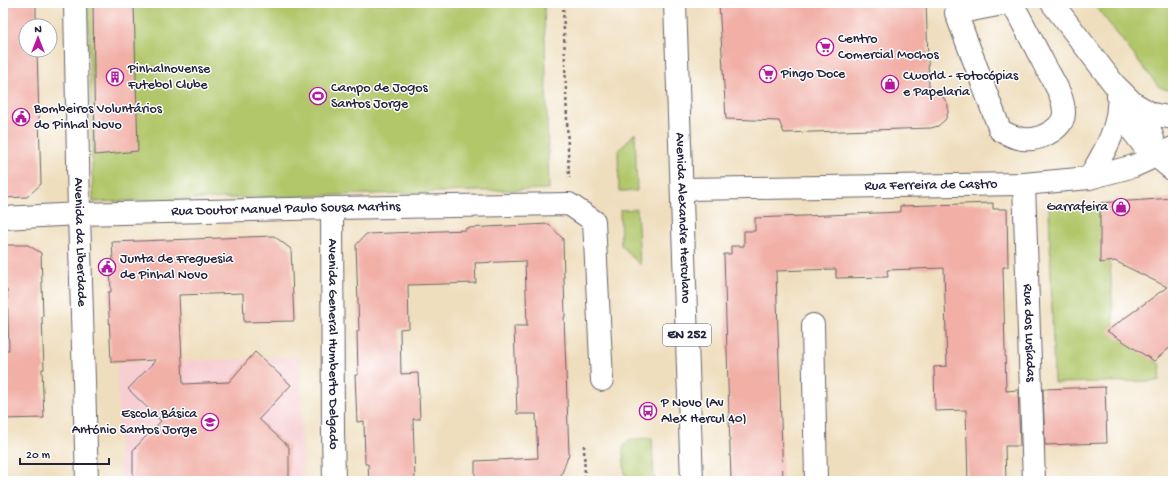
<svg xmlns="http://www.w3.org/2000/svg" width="1176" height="484" font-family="'Gochi Hand',sans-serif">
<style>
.built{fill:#f7cfd3}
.green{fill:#b1c76b;stroke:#6a7453}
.building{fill:#f1afa6}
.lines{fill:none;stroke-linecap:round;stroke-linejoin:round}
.minor-casing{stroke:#6a6468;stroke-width:24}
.major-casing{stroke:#6a6468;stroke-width:24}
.path{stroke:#6a6468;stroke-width:2.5;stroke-dasharray:3 3;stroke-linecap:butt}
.minor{stroke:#fff;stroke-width:22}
.major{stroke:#fff;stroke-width:22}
.labels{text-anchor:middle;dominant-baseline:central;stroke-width:3;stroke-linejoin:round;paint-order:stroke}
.shield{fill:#fff;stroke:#646476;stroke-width:1}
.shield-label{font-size:13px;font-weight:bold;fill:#22223b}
.poi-label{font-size:14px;fill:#22223b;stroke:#fff;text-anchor:start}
.street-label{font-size:14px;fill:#22223b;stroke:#fff}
</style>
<rect width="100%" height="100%" fill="#fff"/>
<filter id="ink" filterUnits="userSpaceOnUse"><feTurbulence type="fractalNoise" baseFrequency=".025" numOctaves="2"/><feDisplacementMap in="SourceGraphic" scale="8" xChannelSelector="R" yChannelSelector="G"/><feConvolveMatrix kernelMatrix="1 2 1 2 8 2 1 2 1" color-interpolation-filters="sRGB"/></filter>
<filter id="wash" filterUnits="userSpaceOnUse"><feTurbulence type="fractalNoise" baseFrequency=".012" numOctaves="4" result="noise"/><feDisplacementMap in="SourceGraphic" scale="16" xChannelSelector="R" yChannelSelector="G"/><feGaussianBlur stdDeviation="0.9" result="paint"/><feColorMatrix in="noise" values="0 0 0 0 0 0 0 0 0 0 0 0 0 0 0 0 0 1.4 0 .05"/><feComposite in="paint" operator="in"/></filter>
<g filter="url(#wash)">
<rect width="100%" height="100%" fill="#efdebd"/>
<path class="built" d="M300,357L303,481H120L117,363Z"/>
<g class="green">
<path d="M88,3H544L549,189L93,202Z"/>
<path d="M1093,3H1173V92L1159,87Z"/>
<path d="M635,133L637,191H619L618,151Z"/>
<path d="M1107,206L1114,331L1161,365L1159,381L1054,383L1049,207Z"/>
<path d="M637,209L640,265L621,245L620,210Z"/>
<path d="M652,438L654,481H625L623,449L627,441L632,439Z"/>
</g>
<g id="blocks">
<g class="building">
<path d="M3,3H36V26H26V50H37L41,184L27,197L3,198Z"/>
<path d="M93,3H134L138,151L95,155Z"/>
<path d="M719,3H926L929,87L944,98L948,105V113L945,120L938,126L931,128L784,133L779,121L726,119Z"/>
<path d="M1173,198V345L1154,361L1107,331L1167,287L1115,261L1100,263V203Z"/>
<path d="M993,203V209H1007L1008,267H1003L1006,391L1018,390L1020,446H1005L1006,481H968L966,410L935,411L934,367L947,366L944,268L887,270L888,277L836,278V269L776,271L783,481H731L724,254H731V246H744V231H755V218L900,212V206Z"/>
<path d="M549,224L563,239L565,317H564L569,454L559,481H475V461L538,458L536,414H517L514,326H527L525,261L475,263L476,283L408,285L409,328L400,329L401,374L418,373L420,419H413L415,481H369L368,464H365L364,421L357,422L355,375H358L357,331H359L356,245L366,234L466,230V228Z"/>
<path d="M274,236L291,249L294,321L244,322L243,293L179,295L183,384L229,382L255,352L291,385L259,419L289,447V481H133V450L161,421L128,389L156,360L111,362L108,292H111L110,260H113L112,242Z"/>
<path d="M3,245H28L41,253L43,317H42L44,369H42L44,418L3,419V350H9L7,290L3,291Z"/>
<path d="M1105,387L1107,443L1045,445L1043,389Z"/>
</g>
</g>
</g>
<g filter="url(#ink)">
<use href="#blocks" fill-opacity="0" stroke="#6a6468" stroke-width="1"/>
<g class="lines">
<defs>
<g id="minor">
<path id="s1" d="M75,3L79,214L87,481"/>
<path d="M1008,3L956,13L1000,130C1013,138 1028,143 1043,136C1053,132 1064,124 1064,113C1064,95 1051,78 1043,62C1033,43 1023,23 1012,3"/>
<path d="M1052,3L1114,84L1136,106L1148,124L1153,139L1157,156"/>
<path d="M1118,96L1123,111L1134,133L1144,146L1173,170"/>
<path d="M1133,103L1152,114L1173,118"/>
<path d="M1089,178C1100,159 1113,139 1117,116C1118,110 1118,104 1119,98"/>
<path id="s2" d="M1024,184L1034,481"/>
<path id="s3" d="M682,189L1024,184L1089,178L1134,166L1173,148"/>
<path id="s4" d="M332,208L333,431L334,481"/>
<path id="s5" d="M3,218L79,214L332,208L569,204L594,221L602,380"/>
<path d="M813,325L816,481"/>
</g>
<g id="major">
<path id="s6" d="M675,3L692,481"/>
</g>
</defs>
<use href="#minor" class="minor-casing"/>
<use href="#major" class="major-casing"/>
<g class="path">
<path d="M563,3L569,178"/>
<path d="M584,445L585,481"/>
</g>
<use href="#minor" class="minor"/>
<use href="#major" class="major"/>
</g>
</g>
<defs>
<symbol id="supermarket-ring" viewBox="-11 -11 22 22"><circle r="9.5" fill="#fff" stroke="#b5179e" stroke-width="1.5"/><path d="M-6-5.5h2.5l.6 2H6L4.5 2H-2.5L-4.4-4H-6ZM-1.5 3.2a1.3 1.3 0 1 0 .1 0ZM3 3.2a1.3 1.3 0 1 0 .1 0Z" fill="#b5179e"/></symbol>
<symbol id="building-ring" viewBox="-11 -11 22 22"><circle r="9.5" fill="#fff" stroke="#b5179e" stroke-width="1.5"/><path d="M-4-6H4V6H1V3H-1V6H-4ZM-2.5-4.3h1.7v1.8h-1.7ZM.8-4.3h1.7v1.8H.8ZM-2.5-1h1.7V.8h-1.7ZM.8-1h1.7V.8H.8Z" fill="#b5179e"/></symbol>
<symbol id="shop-ring" viewBox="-11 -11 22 22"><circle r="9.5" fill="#fff" stroke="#b5179e" stroke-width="1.5"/><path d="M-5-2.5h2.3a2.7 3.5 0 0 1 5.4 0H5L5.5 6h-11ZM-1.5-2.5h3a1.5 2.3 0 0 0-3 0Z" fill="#b5179e"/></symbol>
<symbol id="stadium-ring" viewBox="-11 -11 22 22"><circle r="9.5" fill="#fff" stroke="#b5179e" stroke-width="1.5"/><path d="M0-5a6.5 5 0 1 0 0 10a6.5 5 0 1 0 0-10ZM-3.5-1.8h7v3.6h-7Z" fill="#b5179e"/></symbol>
<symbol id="civic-ring" viewBox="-11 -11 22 22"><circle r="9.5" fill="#fff" stroke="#b5179e" stroke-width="1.5"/><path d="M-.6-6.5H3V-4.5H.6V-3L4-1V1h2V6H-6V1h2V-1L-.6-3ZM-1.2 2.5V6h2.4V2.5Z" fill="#b5179e"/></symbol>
<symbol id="bus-ring" viewBox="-11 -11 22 22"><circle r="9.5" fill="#fff" stroke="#b5179e" stroke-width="1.5"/><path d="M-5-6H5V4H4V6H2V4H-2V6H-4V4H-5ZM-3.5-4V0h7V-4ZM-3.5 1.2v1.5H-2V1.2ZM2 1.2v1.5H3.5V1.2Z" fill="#b5179e"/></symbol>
<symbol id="school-ring" viewBox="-11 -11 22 22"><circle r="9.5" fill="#fff" stroke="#b5179e" stroke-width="1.5"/><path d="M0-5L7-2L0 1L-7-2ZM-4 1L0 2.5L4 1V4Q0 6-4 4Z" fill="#b5179e"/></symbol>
</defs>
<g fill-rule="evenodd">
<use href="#supermarket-ring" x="815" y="37" width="20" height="20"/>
<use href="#supermarket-ring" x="758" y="64" width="20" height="20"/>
<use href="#building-ring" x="105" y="67" width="20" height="20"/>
<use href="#shop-ring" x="880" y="74" width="20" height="20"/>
<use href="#stadium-ring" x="308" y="86" width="20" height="20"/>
<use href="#civic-ring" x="11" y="107" width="20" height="20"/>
<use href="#shop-ring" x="1111" y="197" width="20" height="20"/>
<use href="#civic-ring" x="97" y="257" width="20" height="20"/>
<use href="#bus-ring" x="638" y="401" width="20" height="20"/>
<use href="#school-ring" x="200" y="412" width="20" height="20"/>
</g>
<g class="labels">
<rect class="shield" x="663" y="324" width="48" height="22" rx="3"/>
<g class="shield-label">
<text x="687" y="335">EN 252</text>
</g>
<g class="poi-label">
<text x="838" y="39">Centro<tspan x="838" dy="16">Comercial Mochos</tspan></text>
<text x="128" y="69">Pinhalnovense<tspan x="128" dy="16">Futebol Clube</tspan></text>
<text x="781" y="74">Pingo Doce</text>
<text x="903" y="76">Cworld - Fotocópias<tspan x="903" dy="16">e Papelaria</tspan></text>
<text x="331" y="88">Campo de Jogos<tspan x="331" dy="16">Santos Jorge</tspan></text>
<text x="34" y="109">Bombeiros Voluntários<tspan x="34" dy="16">do Pinhal Novo</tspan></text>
<text x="1108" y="207" text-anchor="end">Garrafeira</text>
<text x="120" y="259">Junta de Freguesia<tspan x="120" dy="16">de Pinhal Novo</tspan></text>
<text x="661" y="403">P Novo (Av<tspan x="661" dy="16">Alex Hercul 40)</tspan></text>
<text x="197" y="414" text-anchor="end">Escola Básica<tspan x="197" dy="16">António Santos Jorge</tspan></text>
</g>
<g class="street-label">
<text stroke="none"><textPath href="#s3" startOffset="249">Rua Ferreira de Castro</textPath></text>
<text stroke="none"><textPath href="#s5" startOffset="283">Rua Doutor Manuel Paulo Sousa Martins</textPath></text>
<text stroke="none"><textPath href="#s6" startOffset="215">Avenida Alexandre Herculano</textPath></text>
<text stroke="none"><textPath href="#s1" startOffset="239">Avenida da Liberdade</textPath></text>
<text stroke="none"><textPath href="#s2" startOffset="149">Rua dos Lusíadas</textPath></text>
<text stroke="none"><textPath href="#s4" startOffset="136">Avenida General Humberto Delgado</textPath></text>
</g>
</g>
<rect width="1176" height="484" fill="none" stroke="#fff" stroke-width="16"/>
<g transform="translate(38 38)"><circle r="19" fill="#ffffff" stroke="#a7a7b1"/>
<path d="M0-3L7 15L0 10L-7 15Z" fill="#b5179e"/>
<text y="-6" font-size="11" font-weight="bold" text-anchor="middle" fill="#22223b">N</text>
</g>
<path d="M20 458v6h89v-6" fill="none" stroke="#22223b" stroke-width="2"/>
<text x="26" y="458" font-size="12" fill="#22223b" stroke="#ffffff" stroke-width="3" paint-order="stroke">20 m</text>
</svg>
